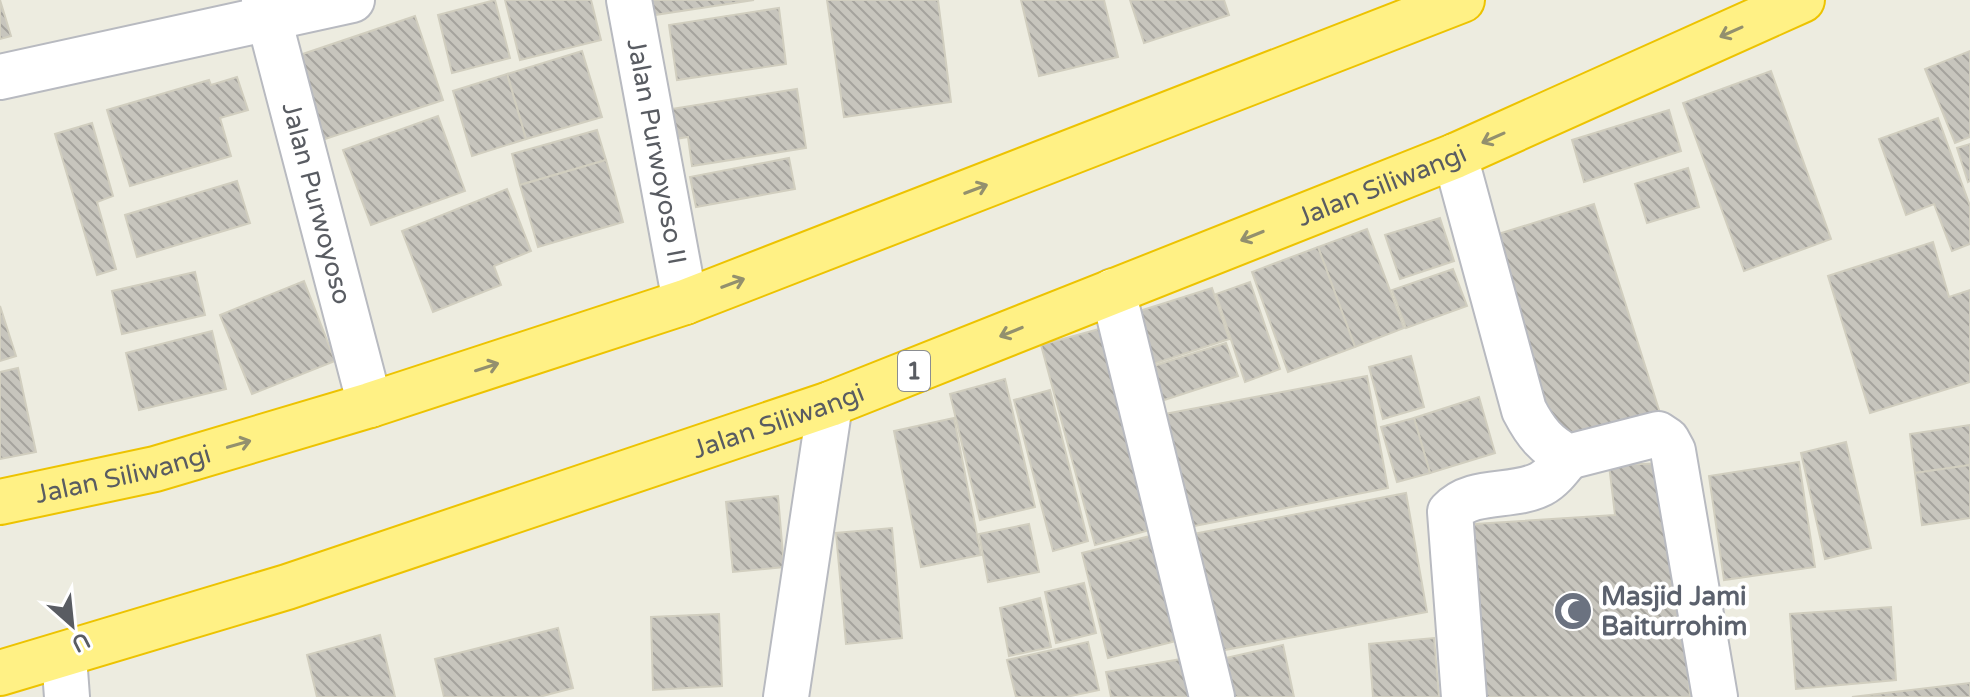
<svg xmlns="http://www.w3.org/2000/svg" width="1970" height="697" font-family="'Varela Round',sans-serif">
<style>
.building{fill:url(#building-back-hatch);stroke:#d1cebf;stroke-width:2}
.lines{fill:none;stroke-linecap:round;stroke-linejoin:round}
.minor-casing{stroke:#b8bac0;stroke-width:48}
.highway-casing{stroke:#edc300;stroke-width:48}
.minor{stroke:#fff;stroke-width:44}
.highway{stroke:#fff185;stroke-width:44}
.oneway{stroke:#93906e}
.labels{text-anchor:middle;dominant-baseline:central;stroke-width:8;stroke-linejoin:round;paint-order:stroke}
.shield{fill:#fff;stroke:#8b8d91;stroke-width:2}
.shield-label{font-size:24px;font-weight:bold;fill:#595c62}
.street-label{font-size:26px;fill:#595c62;stroke:#fff}
.worship-label{font-size:26px;font-weight:bold;fill:#5b616d;stroke:#fff;text-anchor:start}
</style>
<defs>
<pattern id="building-back-hatch" width="6" height="6" patternUnits="userSpaceOnUse" patternTransform="scale(2)"><rect width="6" height="6" fill="#c7c5bd"/><path d="M-1 5l2 2M0 0l6 6M5-1l2 2" fill="none" stroke="#a5a39d"/></pattern>
</defs>
<rect width="100%" height="100%" fill="#edece0"/>
<g class="building">
<path d="M0,0L11,36L0,39Z"/>
<path d="M495,0L510,58L452,73L438,15Z"/>
<path d="M505,0H591L601,40L520,60Z"/>
<path d="M645,0H754L648,16Z"/>
<path d="M827,0H938L951,102L844,117Z"/>
<path d="M1021,0H1104L1118,57L1039,76Z"/>
<path d="M1130,0H1224L1229,15L1144,43Z"/>
<path d="M779,8L786,64L677,80L669,25Z"/>
<path d="M415,16L443,100L316,142L288,59Z"/>
<path d="M582,51L602,117L526,139L507,74Z"/>
<path d="M1970,51V137L1955,143L1925,69Z"/>
<path d="M1771,71L1831,239L1744,271L1683,103Z"/>
<path d="M507,74L526,139L472,156L453,91Z"/>
<path d="M237,77L248,110L220,118L231,156L130,186L107,110L209,80L211,85Z"/>
<path d="M797,89L806,148L692,166L688,137L669,140L665,110Z"/>
<path d="M1669,110L1681,151L1584,182L1572,140Z"/>
<path d="M438,116L465,191L371,225L343,150Z"/>
<path d="M1938,118L1970,206V244L1952,251L1934,204L1906,215L1879,139Z"/>
<path d="M92,123L113,196L97,202L116,269L97,275L55,134Z"/>
<path d="M597,130L606,160L520,185L512,154Z"/>
<path d="M1970,144V181L1968,182L1957,148Z"/>
<path d="M789,158L795,189L696,207L690,177Z"/>
<path d="M606,160L623,222L538,247L520,185Z"/>
<path d="M1688,168L1699,207L1647,223L1635,184Z"/>
<path d="M237,181L250,223L137,257L125,215Z"/>
<path d="M507,189L531,251L494,266L501,285L433,312L402,231Z"/>
<path d="M1594,204L1660,413L1557,445L1492,236Z"/>
<path d="M1440,218L1454,261L1400,279L1385,235Z"/>
<path d="M1367,229L1404,328L1355,347L1318,247Z"/>
<path d="M1933,242L1949,297L1970,290V382L1870,413L1828,276Z"/>
<path d="M1318,247L1355,347L1288,372L1252,272Z"/>
<path d="M1453,269L1467,306L1406,328L1392,290Z"/>
<path d="M195,272L205,315L122,334L112,291Z"/>
<path d="M304,281L335,361L252,394L220,315Z"/>
<path d="M1250,282L1280,369L1245,382L1216,294Z"/>
<path d="M1212,288L1229,339L1144,367L1127,315Z"/>
<path d="M0,306L16,356L0,361Z"/>
<path d="M1099,329L1153,529L1095,545L1041,345Z"/>
<path d="M212,331L226,389L139,410L126,353Z"/>
<path d="M1226,343L1238,376L1152,404L1141,370Z"/>
<path d="M1411,356L1424,407L1383,419L1369,367Z"/>
<path d="M18,368L36,452L0,459V372Z"/>
<path d="M1367,376L1388,488L1179,529L1159,415Z"/>
<path d="M1005,379L1035,507L980,520L950,394Z"/>
<path d="M1050,390L1088,541L1053,551L1014,400Z"/>
<path d="M1479,397L1495,453L1430,473L1414,418Z"/>
<path d="M954,418L981,555L921,567L894,431Z"/>
<path d="M1414,418L1430,473L1397,482L1381,427Z"/>
<path d="M1970,425V465L1915,473L1910,434Z"/>
<path d="M1846,442L1871,548L1825,559L1801,453Z"/>
<path d="M1799,462L1815,567L1724,580L1709,476Z"/>
<path d="M1670,463L1690,697H1469L1459,525L1615,515L1609,465Z"/>
<path d="M1970,465V518L1922,525L1915,473Z"/>
<path d="M1406,493L1427,612L1214,652L1193,534Z"/>
<path d="M778,496L784,567L733,572L726,502Z"/>
<path d="M1029,524L1039,572L988,582L979,534Z"/>
<path d="M892,528L902,638L846,644L836,533Z"/>
<path d="M1154,535L1180,640L1108,658L1082,553Z"/>
<path d="M1084,583L1096,633L1056,643L1045,592Z"/>
<path d="M1040,598L1051,647L1009,656L1000,608Z"/>
<path d="M1891,607L1896,680L1796,689L1790,614Z"/>
<path d="M719,614L722,686L653,690L651,617Z"/>
<path d="M558,628L573,688L539,697H444L435,659Z"/>
<path d="M380,635L395,697H317L307,655Z"/>
<path d="M1434,638L1439,697H1373L1369,644Z"/>
<path d="M1088,642L1099,690L1066,697H1016L1007,660Z"/>
<path d="M1283,645L1294,697H1225L1217,660Z"/>
<path d="M1187,658L1194,697H1111L1106,672Z"/>
<path d="M1970,683V697H1852Z"/>
</g>
<g class="lines">
<defs>
<g id="minor">
<path id="s1" d="M264,0L370,405"/>
<path id="s2" d="M629,0L685,302"/>
<path d="M0,77L352,0"/>
<path d="M1455,156L1524,410C1536,433 1546,445 1568,457L1658,434L1667,440L1673,451L1715,697"/>
<path d="M1113,291L1212,697"/>
<path d="M64,657L67,697"/>
<path d="M786,697L830,404"/>
<path d="M1464,697L1450,512C1473,487 1512,499 1541,484C1552,478 1560,467 1568,457"/>
</g>
<g id="highway">
<path id="s3" d="M0,502L155,469L370,405L685,302L1462,0"/>
<path id="s4" d="M0,673L287,587L830,404L1455,156L1802,0"/>
</g>
</defs>
<use href="#minor" class="minor-casing"/>
<use href="#highway" class="highway-casing"/>
<use href="#minor" class="minor"/>
<use href="#highway" class="highway"/>
</g>
<defs><path id="oneway-shaft" d="M-6 0H5M1.5-3L5.5 0L1.5 3" fill="none" stroke-width="1.6" stroke-linecap="round" stroke-linejoin="round" transform="scale(2)"/></defs>
<g class="oneway">
<use href="#oneway-shaft" transform="translate(1731 32) rotate(156)"/>
<use href="#oneway-shaft" transform="translate(1493 138) rotate(156)"/>
<use href="#oneway-shaft" transform="translate(976 189) rotate(-21)"/>
<use href="#oneway-shaft" transform="translate(1252 236) rotate(158)"/>
<use href="#oneway-shaft" transform="translate(733 283) rotate(-21)"/>
<use href="#oneway-shaft" transform="translate(1011 332) rotate(158)"/>
<use href="#oneway-shaft" transform="translate(487 367) rotate(-18)"/>
<use href="#oneway-shaft" transform="translate(239 444) rotate(-16)"/>
</g>
<defs>
<symbol id="mosque-disc" viewBox="-11 -11 22 22"><circle r="9.5" fill="#6b7280" stroke="#fff"/><path d="M3.5-4.9A6 6 0 1 0 3.5 4.9A5 5 0 1 1 3.5-4.9Z" fill="#fff"/></symbol>
</defs>
<g fill-rule="evenodd">
<use href="#mosque-disc" x="1551" y="589" width="44" height="44"/>
</g>
<g class="labels">
<rect class="shield" x="898" y="351" width="32" height="40" rx="6"/>
<g class="shield-label">
<text x="914" y="371">1</text>
</g>
<g class="street-label">
<text stroke="none"><textPath href="#s2" startOffset="154">Jalan Purwoyoso II</textPath></text>
<text stroke="none"><textPath href="#s4" startOffset="1466">Jalan Siliwangi</textPath></text>
<text stroke="none"><textPath href="#s1" startOffset="210">Jalan Purwoyoso</textPath></text>
<text stroke="none"><textPath href="#s4" startOffset="818">Jalan Siliwangi</textPath></text>
<text stroke="none"><textPath href="#s3" startOffset="126">Jalan Siliwangi</textPath></text>
</g>
<g class="worship-label">
<text x="1601" y="596">Masjid Jami<tspan x="1601" dy="30">Baiturrohim</tspan></text>
</g>
</g>
<g transform="translate(72 625) rotate(153)" stroke="#ffffff" stroke-width="6" paint-order="stroke">
<path d="M0-6L14 30L0 20L-14 30Z" fill="#595c62"/>
<text y="-12" font-size="22" font-weight="bold" text-anchor="middle" fill="#595c62">U</text>
</g>
</svg>
